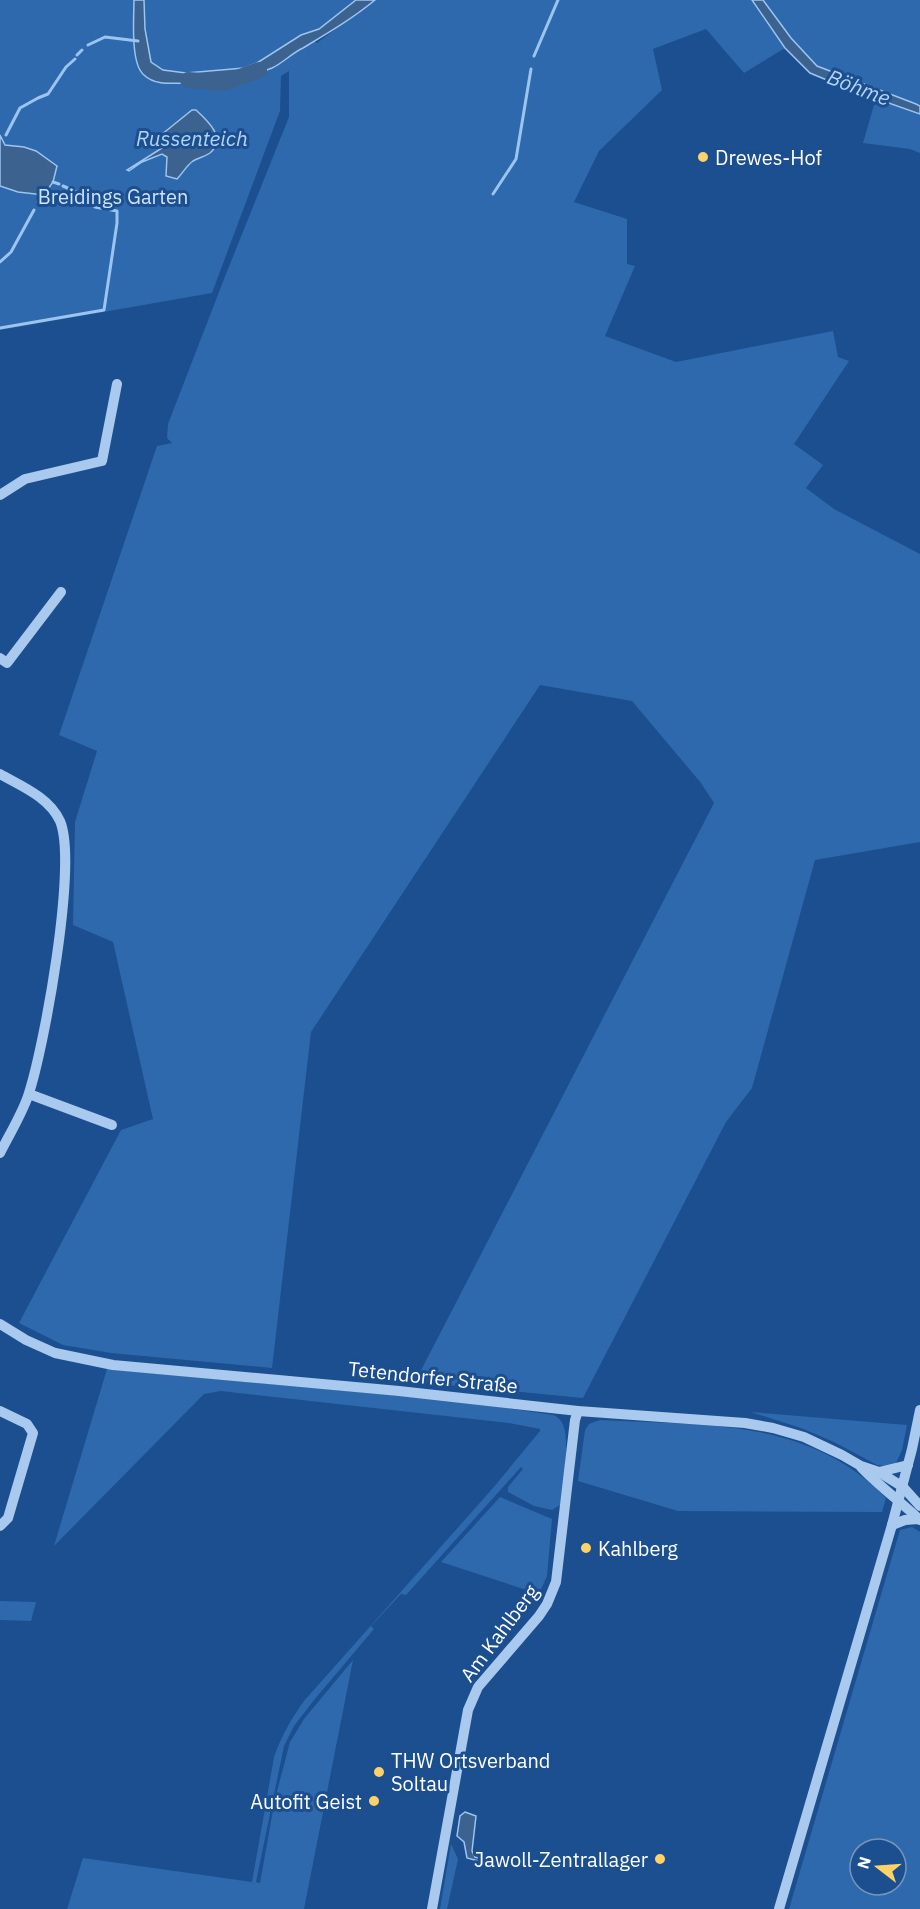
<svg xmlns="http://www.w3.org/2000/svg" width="920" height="1909" font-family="'IBM Plex Sans',sans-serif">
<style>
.green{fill:#2e69ad;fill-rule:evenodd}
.water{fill:#3c6290;stroke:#9cc4f0;stroke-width:1.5}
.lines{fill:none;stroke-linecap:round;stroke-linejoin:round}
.stream{stroke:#9cc4f0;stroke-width:3}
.river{stroke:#3c6290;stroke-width:16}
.minor{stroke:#a9c9ee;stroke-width:10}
.poi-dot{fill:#ffd166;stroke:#1b4f8f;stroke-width:2}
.labels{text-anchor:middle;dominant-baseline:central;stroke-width:6;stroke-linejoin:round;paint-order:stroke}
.poi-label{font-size:20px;fill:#fff;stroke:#1b4f8f;text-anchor:start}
.park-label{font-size:20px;fill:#cfe3fa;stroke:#1b4f8f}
.street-label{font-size:20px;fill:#fff;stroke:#1b4f8f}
.water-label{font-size:21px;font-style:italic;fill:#b5d3f5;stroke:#1b4f8f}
</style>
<rect width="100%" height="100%" fill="#1b4f8f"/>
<g class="green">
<path d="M0,0H356L319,29L304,34L317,43L375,0H752L785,48L744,73L706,29L653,49L662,90L599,151L574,202L627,219V264L635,266L605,336L676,362L833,331L838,357L849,361L794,444L823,465L806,488L834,509L920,554V842L815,860L752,1088L726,1122L583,1398L415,1382L714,803L701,783L632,701L540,685L311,1032L272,1368L111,1353L63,1345L19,1323L121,1130L153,1119L113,942L73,925L75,822L97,751L59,735L157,446L172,443L167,438L168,424L224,279L289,117V71L281,76L280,111L212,293L0,330Z"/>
<path d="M763,0H920V106L817,66L791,38Z"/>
<path d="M876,98L920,114V153L910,149L863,143Z"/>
<path d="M107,1369L466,1402L553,1415C558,1417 561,1420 563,1425C570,1440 563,1486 562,1504L552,1510L534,1506L508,1492V1487L523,1469L521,1467L406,1595L401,1594L371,1626L374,1629L314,1700L294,1726L284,1746L256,1882L260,1883L275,1799L290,1742L304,1719L353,1660L304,1909H67L83,1858L252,1882L274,1757C281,1737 291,1719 304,1701L493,1488L540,1431V1429L509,1423L221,1391L204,1394L54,1546Z"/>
<path d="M751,1412L907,1425L902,1450L896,1463L887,1466L877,1465L834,1442L801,1428Z"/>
<path d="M600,1420C703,1426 808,1417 886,1498L882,1512L678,1511L578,1481L585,1430L589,1424Z"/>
<path d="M500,1497L552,1519L547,1576L539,1594L441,1562Z"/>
<path d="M912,1527L920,1532V1909H789L900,1530ZM860,1849H896V1885H860Z"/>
<path d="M0,1601L36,1602L31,1621L0,1620Z"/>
<path d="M451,1844L458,1859L447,1909H440Z"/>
</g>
<g class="water">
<path d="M134,0H144L145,29L151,62L163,70L186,73L244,68L257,63L301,35L319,29L356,0H375C352,19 328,33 303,48C292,53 283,63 272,68C246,79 215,82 188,83C174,83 155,86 144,75C130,64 134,17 134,0Z"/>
<path d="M752,0H763L791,38L817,66L916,104L920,106V114L846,88L810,73L785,48Z"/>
<path d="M192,110H196C208,121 227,138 210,153C204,157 198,158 193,161C187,165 182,174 177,179L166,176L167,157L162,154L142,162L129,171L127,170L162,148L161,135Z"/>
<path d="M0,135L5,145L24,147L36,151L57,166L53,182L44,195L18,192L0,186Z"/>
<path d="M465,1812L476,1816L472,1851L475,1857L487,1860L486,1863L467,1858L464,1842L457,1836L460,1816Z"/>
</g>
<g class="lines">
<g class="stream">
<path d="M88,45L105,37L138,41"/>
<path d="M77,55L82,50"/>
<path d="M534,56L558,0"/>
<path d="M6,135L20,108L38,98L48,94L66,67L75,59"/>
<path d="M53,182L59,184"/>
<path d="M493,194L516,159L531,69"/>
<path d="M38,202L42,195"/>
<path d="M0,262L11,252L34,210"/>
<path d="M0,328L104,310L117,223V211L95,207L86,196L63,186"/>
</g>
<path class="river" d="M188,80L224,83L259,70"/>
<g class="minor">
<path d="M0,495L25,479L102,461L117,384"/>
<path d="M0,658L7,663L61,592"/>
<path d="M0,774C21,786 49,797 60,821C78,863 44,1049 28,1096C21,1116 9,1135 0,1153"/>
<path d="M29,1094L112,1125"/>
<path d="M0,1324L26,1340L55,1353L113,1365L399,1391L578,1411L745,1423L773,1428L804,1437L842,1455L861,1466L879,1472L903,1487L920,1506"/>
<path d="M0,1411L27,1424L33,1433L8,1518L0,1526"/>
<path d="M861,1467C879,1486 901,1502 920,1520"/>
<path d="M879,1472L908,1465"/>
<path d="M892,1525L905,1520L919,1519"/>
<path d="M432,1909L468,1710L478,1687L539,1616L547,1604L556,1582L575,1420L578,1411"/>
<path d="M779,1909L892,1525L912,1449L920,1410"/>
</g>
</g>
<g class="poi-dot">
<circle cx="703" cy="157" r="6"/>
<circle cx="586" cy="1548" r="6"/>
<circle cx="379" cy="1772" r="6"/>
<circle cx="374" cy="1801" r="6"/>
<circle cx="660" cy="1859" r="6"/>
</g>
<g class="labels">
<g class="poi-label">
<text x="715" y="157">Drewes-Hof</text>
<text x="598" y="1548">Kahlberg</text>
<text x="391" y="1760">THW Ortsverband<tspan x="391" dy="23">Soltau</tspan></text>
<text x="362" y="1801" text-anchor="end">Autofit Geist</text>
<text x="648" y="1859" text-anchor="end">Jawoll-Zentrallager</text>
</g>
<g class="park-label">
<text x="113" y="196">Breidings Garten</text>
</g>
<g class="street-label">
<text transform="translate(433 1377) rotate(6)">Tetendorfer Straße</text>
<text transform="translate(499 1633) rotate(-53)">Am Kahlberg</text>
</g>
<g class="water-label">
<text transform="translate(859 87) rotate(21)">Böhme</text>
<text x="192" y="138">Russenteich</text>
</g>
</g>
<g transform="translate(878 1867) rotate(287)"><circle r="28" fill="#1b4f8f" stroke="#7695bc" stroke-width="1.5"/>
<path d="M0-4.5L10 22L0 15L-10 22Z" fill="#ffd166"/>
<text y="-9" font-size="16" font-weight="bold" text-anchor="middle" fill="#ffffff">N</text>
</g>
</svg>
